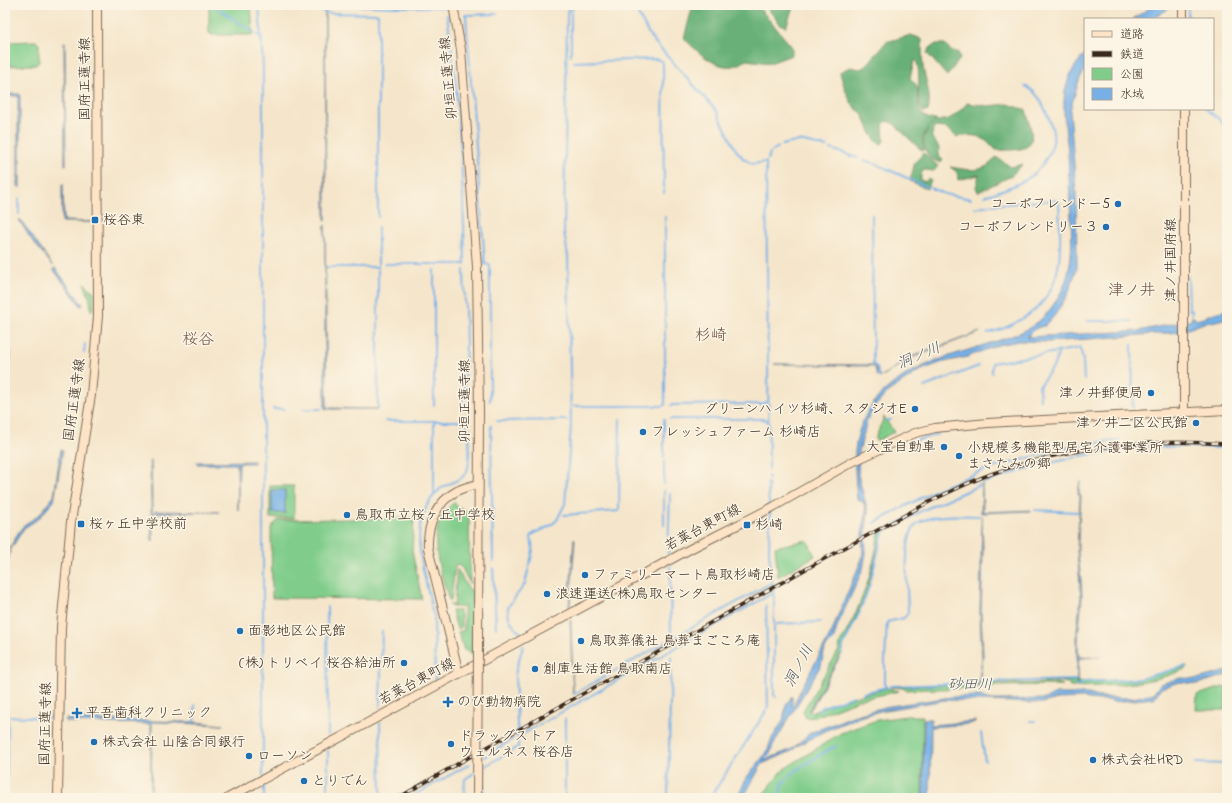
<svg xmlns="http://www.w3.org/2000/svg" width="1232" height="803" font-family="'Indie Flower','Klee One',sans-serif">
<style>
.green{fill:#80cd8b;stroke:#5e7c54}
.forest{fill:#68b077;stroke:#526d4a}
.water{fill:#76b0e7;stroke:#586d82}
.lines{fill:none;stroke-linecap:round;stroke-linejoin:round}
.stream{stroke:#76b0e7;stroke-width:2}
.secondary-casing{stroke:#7c6c5b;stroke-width:10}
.secondary{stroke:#fee4c6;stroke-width:8}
.rail-casing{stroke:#3b2a1e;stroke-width:3.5}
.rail{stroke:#fcf5e5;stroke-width:2;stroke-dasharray:6;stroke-linecap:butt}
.secondary-bridge-casing{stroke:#7c6c5b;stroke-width:10;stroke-linecap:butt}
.secondary-bridge{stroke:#fee4c6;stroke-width:8}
.poi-dot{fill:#1f6fb2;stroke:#fcf5e5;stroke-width:1.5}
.labels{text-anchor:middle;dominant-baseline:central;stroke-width:3;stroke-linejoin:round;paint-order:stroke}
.street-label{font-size:14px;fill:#3b2a1e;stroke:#fcf5e5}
.poi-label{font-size:14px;fill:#3b2a1e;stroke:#fcf5e5;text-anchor:start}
.water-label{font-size:15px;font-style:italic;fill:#505964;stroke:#fcf5e5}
.quarter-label{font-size:16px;fill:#715246;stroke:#fcf5e5}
</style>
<rect width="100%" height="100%" fill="#fcf5e5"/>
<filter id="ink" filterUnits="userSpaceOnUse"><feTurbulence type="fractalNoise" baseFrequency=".025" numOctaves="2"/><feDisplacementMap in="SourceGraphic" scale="8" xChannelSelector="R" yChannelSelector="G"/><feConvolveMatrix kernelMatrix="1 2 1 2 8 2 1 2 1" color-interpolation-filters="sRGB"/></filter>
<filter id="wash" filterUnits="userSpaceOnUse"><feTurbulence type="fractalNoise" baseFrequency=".012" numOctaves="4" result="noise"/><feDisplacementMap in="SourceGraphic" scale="16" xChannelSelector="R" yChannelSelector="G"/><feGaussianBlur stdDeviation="0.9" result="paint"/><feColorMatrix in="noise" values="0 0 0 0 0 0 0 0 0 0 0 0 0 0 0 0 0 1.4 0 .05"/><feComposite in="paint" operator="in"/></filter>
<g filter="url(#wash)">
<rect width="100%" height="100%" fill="#f5e6cb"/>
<g class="green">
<path d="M209,5H251L253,35H212L209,33Z"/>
<path d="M36,41L39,44V62L36,65L5,66V42Z"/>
<path d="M84,283L94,292V308L91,311L90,300Z"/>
<path d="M884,417L894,432L876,441L875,439Z"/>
<rect x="270" y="486" width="24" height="32"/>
<path d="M454,502L458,508L469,512L470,584L462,568L458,565L455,566L451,600H449C439,567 423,528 454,502Z"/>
<path d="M414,518L412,551L422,599L272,598L271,528L278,520Z"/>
<path d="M879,531H882V535L865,597L843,646V650L808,711L813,712L833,703L887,688L899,691L858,700L815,717L806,718L803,711L839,650L840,643C860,610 874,570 879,531Z"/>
<path d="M807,540L815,556L778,577L775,547Z"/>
<path d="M457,569L469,590H472V654L464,650L458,632L464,630V607H451L450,604L454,606Z"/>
<path d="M452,611H460L461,615V628L457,629Z"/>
<path d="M1187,666V668C1152,685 1108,686 1070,687L1068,683L1057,681L1004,682L990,687L979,688L980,682L1077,681V684L1079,682L1140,679Z"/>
<path d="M1057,683L1063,685L998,686L1004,684Z"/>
<path d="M977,684L976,688L905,690L903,688L890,687Z"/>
<path d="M1226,686V710H1196L1197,695Z"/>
<path d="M906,716H923L922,798H760L784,769L841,733L877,720Z"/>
</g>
<g class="forest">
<path d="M693,5H750L762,11L792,47V55L770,63L746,60C724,78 699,54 684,38Z"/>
<path d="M765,5H794L786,27L780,24Z"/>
<path d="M911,35L922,39C922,51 922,65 925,76C928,88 931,99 928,111L923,112C913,95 923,77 916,60L914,61L910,78C912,80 915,83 916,85C921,96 912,119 937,120C926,127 920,138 924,150L922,151L894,124L887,121L883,125L884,141L881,145C868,135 870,128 863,116C861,111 855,109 852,104C848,98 841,79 840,72L850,67L860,69L866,66L886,42Z"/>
<path d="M936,44H945L952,52H958L960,59L947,76L927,53L930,48Z"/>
<path d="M967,103L987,106L1008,104L1026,110C1037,147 1034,151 996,150C981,135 977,134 957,137L946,128L935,127C928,141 934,137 939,148L938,156L943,160L941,163C934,161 928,157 925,149C921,139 927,124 938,121C941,120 945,120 948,119C952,118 965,107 967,103Z"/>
<path d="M924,153L938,166L934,171L924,170L921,174V180L926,182L928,178L931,180L927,189L910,181L915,162Z"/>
<path d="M996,157L1011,167L1023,164L1011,176L978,192L976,187L979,175L958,180L957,172L950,167C969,170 984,174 996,157Z"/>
<path d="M5,348L11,353L5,393Z"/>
</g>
<g class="water">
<path d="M1154,5L1173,6L1152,19H1133Z"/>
<path d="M325,12L326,220H325Z"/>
<path d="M64,42H65L66,165H65Z"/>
<path d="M1085,54V69L1079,80L1070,110L1076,194L1077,268L1068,294L1055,315L1045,326C1039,326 1029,331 1028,337L1138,331L1192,320L1191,317H1194L1196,320L1207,317V315L1227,310V318L1212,322L1209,321L1180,332L1048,342L1018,341L998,345L967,357L940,363L919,371L889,391L875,406L867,421L859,451L858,475L868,512L865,539L866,553L863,569L838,624L834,638L825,649L821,665L773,745L770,754L763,761L792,749L810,733L853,716L884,707L951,697L980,696L987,699L995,700L1046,699L1056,694H1089L1098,697L1133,698L1154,693L1160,684L1181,678L1197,679L1227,671V675L1197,684L1179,682L1161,688L1154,698L1114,702L1108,700H1096L1083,698L1058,699L1042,703L945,700L880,711L859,717L829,729L797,746L792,751L762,764L743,798H735L739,794L747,777L767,752L771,740L783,721L786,705L792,696V706L794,705L801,689L832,632L836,620L862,559C864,550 862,545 862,537C862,525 870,514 863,502L857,499C856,483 854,467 855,451C863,383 922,364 978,347C1008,337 1035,333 1054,304C1076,273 1072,238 1070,202C1069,185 1069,168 1068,151C1064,113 1056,84 1085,54Z"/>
<path d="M5,94H20V188L18,186V96H5Z"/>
<path d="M62,184H63L64,221L92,222H62Z"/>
<path d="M20,219L53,266L31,239L19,220Z"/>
<path d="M325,225L327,408L378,409H325Z"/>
<path d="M55,268L83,305L81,306L53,269Z"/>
<path d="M980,332L911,358L879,378L911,357Z"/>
<path d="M774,364L872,365L876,368L877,376L875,368L872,366Z"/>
<path d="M61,449L63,450L54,501L38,519L24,528L11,549L5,573L11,547L18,533L24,525L39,515L54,496Z"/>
<path d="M150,461H151L153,541H152Z"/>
<path d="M254,461V463H239L238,510L237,464H197V462Z"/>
<path d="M1080,481L1079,493L1081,496C1080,515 1077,536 1078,555C1079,568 1082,581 1082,595C1081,616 1076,636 1079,657H1100L1079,658L1077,684V630L1081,597L1077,550L1080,497L1078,493Z"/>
<path d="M982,484L983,512L1031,510V511L981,513Z"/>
<rect x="272" y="490" width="13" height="23"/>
<path d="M155,511L218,512H219L155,513Z"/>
<path d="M982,516L983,550L981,613L983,657L978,688L982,657L980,614Z"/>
<path d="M574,538L575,539L570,607H569Z"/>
<path d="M571,620L573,694L570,621Z"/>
<path d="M843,651L810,711H809Z"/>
<path d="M66,719L194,722L223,725L154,722L152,724L151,798V724L66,722Z"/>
<path d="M924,719H931V725L977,721L970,724L931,727L930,798H923Z"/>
</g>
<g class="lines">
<g class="stream">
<path d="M190,5L214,6L261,37"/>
<path d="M259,5L263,67V775"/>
<path d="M310,5L327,13L378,14V217"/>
<path d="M330,5H331"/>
<path d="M347,5L397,7H447"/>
<path d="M498,5V7L558,6"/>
<path d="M633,5L651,38L716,110L736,150L744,159L753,164L766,162L769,469"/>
<path d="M462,7H491"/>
<path d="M1188,7V16"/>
<path d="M447,15C460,97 463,181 465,264"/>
<path d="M465,15L497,14"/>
<path d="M467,15L466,17L485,263"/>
<path d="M571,55V12L574,5"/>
<path d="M574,62L657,59L663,62L664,193"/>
<path d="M1206,109L1218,118L1227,130"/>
<path d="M1188,128V140"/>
<path d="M782,145L799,141L827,147"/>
<path d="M1188,147V172"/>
<path d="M831,149L858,158"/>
<path d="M772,151L778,147"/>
<path d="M768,159L770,153"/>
<path d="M864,160L873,163"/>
<path d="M876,164L927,187"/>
<path d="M931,188L945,194L971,199"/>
<path d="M1189,189V202"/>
<path d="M985,196C1012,186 1032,184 1047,157C1057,141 1054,131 1047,114C1043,104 1036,90 1025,86"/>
<path d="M975,208L989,205L1059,200C1060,246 1068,292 1022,319C1012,325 999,331 988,333"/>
<path d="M19,214V198"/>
<path d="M872,215L873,364L877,367L879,377"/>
<path d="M1189,220V235"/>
<path d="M378,227V408"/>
<path d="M385,264H464"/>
<path d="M484,264L490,265V401"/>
<path d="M327,267H378"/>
<path d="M434,270V405"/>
<path d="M464,270L466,343L464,400"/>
<path d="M1188,277L1189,310H1192V314"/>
<path d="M1088,321H1131"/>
<path d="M1132,345L1133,407"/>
<path d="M1080,346L1083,361L1084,380"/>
<path d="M84,353L85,344"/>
<path d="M992,373V363L1080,348"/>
<path d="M924,387L979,366"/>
<path d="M1040,400L1039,386L1053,367L1059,352"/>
<path d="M665,405V217"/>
<path d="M671,405L763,404L766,402"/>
<path d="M574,406H663"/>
<path d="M273,409H284"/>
<path d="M303,409H321"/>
<path d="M664,419V457"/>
<path d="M670,419H764L767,421"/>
<path d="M886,420H891"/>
<path d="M385,421H460"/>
<path d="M497,421L567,420"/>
<path d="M491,426L493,562"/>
<path d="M910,442L938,434"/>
<path d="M1081,445L1119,440"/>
<path d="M1131,449L1180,446L1227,448"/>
<path d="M1080,456L1121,450"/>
<path d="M768,476L769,479"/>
<path d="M768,483L769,506"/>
<path d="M983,483L1022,470L1076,457"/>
<path d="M664,484V462"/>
<path d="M664,490V525"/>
<path d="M434,496V421"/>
<path d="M1035,510L1078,512"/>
<path d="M770,512L769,552L774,600V695L776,697"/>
<path d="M564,515L619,511L620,419"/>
<path d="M874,523L936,490L984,470L1078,445"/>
<path d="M668,554L670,494"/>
<path d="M670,566L671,643"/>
<path d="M493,568L496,628"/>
<path d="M871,579L883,532L921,511L980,485"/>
<path d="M431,604C423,566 405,520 440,489C449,482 463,481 467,471C471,462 469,439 469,428L462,422"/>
<path d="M327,607L328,735"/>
<path d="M431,607L434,616L435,680"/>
<path d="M861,608L870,584"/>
<path d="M777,624L820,622"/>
<path d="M521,633C512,626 507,618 508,607L525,584L533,550L531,537L533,534L550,526L557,520L565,504L571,426L568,256L564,232L567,15L569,5"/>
<path d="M842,654L843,646L860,611"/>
<path d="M981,682L1077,680"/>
<path d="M1083,682L1139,679L1186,666"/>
<path d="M1075,685H1081"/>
<path d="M890,686L975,683"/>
<path d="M979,687H985"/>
<path d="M885,688V660L887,622L904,618L908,613C908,594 901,533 918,523C933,513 962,516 979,516"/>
<path d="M863,693L887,687"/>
<path d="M574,694L771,583"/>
<path d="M380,707L382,631"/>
<path d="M818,711L822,707L854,696"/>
<path d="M5,716L50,718"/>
<path d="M1030,721H1035"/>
<path d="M194,722L195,705"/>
<path d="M380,723L381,797"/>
<path d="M981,733L985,761"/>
<path d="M521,735L771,594"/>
<path d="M484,757L513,739"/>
<path d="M1195,763L1227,764"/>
<path d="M480,769L518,747L515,674L523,646"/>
<path d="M264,786V798"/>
<path d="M6,798L8,719"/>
<path d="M328,798V751"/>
<path d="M409,798L470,764"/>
<path d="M464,798L465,779L474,773"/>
<path d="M484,798V771"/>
<path d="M565,798V719"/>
<path d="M668,798L671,657"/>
<path d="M710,798L768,708L766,606"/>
<path d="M780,798C780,794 780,789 782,785C787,774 824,752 836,746"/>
<path d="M1226,798L1227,764"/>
</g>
</g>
</g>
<g filter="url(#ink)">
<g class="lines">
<defs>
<g id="secondary">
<path d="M453,5L461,50L477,267L479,413L478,648"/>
<path d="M1183,5V19"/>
<path d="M1184,109V412"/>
<path d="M459,674L428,548C427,525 436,502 457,491C464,487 471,486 478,484"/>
<path d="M58,798L61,627L71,522L91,395L98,316L97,5"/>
<path d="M228,798L692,548L773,507L852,462L915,433L935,428L988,423L1227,410"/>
</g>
</defs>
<use href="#secondary" class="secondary-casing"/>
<use href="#secondary" class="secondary"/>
<defs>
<path id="rail" d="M398,798C498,740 601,684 703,627C760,595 817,562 876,531C914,510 951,489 991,474C1067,447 1147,438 1227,444"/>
</defs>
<use href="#rail" class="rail-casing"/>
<use href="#rail" class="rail"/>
<defs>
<path id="secondary-bridge" d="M477,798L478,648"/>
</defs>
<use href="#secondary-bridge" class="secondary-bridge-casing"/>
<use href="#secondary-bridge" class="secondary-bridge"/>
</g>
</g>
<g class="poi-dot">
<circle cx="1118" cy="204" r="4"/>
<rect x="91" y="216" width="8" height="8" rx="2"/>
<circle cx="1106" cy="227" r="4"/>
<circle cx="1151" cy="393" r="4"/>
<circle cx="915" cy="409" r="4"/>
<circle cx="1196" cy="423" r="4"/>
<circle cx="643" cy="432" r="4"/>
<circle cx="944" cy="447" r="4"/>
<circle cx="959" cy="456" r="4"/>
<circle cx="347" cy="515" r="4"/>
<rect x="77" y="520" width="8" height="8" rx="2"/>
<rect x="743" y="521" width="8" height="8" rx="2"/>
<circle cx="585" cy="575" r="4"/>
<circle cx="547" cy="594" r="4"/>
<circle cx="240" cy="631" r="4"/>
<circle cx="581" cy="641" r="4"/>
<circle cx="404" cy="663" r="4"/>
<circle cx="535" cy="669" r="4"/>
<path d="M446 696h4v4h4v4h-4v4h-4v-4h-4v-4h4z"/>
<path d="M75 707h4v4h4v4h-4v4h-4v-4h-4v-4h4z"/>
<circle cx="94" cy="742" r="4"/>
<circle cx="451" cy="744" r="4"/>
<circle cx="249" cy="756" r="4"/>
<circle cx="1093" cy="760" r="4"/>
<circle cx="304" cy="781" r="4"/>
</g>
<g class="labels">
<g class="street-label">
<text transform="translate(449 78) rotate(-95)">卯垣正蓮寺線</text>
<text transform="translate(85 79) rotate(-90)">国府正蓮寺線</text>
<text transform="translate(1171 260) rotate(-90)">津ノ井国府線</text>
<text transform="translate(75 400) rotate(-82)">国府正蓮寺線</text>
<text transform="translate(465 401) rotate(-90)">卯垣正蓮寺線</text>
<text transform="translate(703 528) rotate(-28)">若葉台東町線</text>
<text transform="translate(417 682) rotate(-28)">若葉台東町線</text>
<text transform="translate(46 724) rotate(-89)">国府正蓮寺線</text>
</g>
<g class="poi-label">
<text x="1110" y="204" text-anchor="end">コーポフレンドー5</text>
<text x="103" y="220">桜谷東</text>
<text x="1098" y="227" text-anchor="end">コーポフレンドリー３</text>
<text x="1143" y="393" text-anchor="end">津ノ井郵便局</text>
<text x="907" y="409" text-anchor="end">グリーンハイツ杉崎、スタジオE</text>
<text x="1188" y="423" text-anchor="end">津ノ井二区公民館</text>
<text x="651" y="432">フレッシュファーム 杉崎店</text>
<text x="936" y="447" text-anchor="end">大宝自動車</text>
<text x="967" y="448">小規模多機能型居宅介護事業所<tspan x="967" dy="16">まさたみの郷</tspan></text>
<text x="355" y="515">鳥取市立桜ヶ丘中学校</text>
<text x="89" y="524">桜ヶ丘中学校前</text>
<text x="755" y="525">杉崎</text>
<text x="593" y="575">ファミリーマート鳥取杉崎店</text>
<text x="555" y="594">浪速運送(株)鳥取センター</text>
<text x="248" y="631">面影地区公民館</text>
<text x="589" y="641">鳥取葬儀社 鳥葬まごころ庵</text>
<text x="396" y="663" text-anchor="end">(株) トリベイ 桜谷給油所</text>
<text x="543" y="669">創庫生活館 鳥取南店</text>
<text x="457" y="702">のび動物病院</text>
<text x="86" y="713">平吾歯科クリニック</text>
<text x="459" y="736">ドラッグストア<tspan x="459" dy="16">ウェルネス 桜谷店</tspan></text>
<text x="102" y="742">株式会社 山陰合同銀行</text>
<text x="257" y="756">ローソン</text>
<text x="1101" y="760">株式会社HRD</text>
<text x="312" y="781">とりでん</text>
</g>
<g class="water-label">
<text transform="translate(919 356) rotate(-23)">洞ノ川</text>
<text transform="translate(799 666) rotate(-62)">洞ノ川</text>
<text x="970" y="685">砂田川</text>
</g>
<g class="quarter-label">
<text x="1132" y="291">津ノ井</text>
<text x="711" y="336">杉崎</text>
<text x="198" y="340">桜谷</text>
</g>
</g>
<rect width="1232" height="803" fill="none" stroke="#fcf5e5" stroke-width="20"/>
<rect x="1084" y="18" width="130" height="92" fill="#fcf5e5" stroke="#afa495"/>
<rect x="1092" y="31" width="20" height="6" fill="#fee4c6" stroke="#afa495"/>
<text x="1120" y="38" font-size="12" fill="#3b2a1e">道路</text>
<rect x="1092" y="51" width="20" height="6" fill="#3b2a1e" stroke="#afa495"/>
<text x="1120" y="58" font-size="12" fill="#3b2a1e">鉄道</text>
<rect x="1092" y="68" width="20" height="12" fill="#80cd8b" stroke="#afa495"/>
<text x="1120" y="78" font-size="12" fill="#3b2a1e">公園</text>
<rect x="1092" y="88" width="20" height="12" fill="#76b0e7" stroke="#afa495"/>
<text x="1120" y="98" font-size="12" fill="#3b2a1e">水域</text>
</svg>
